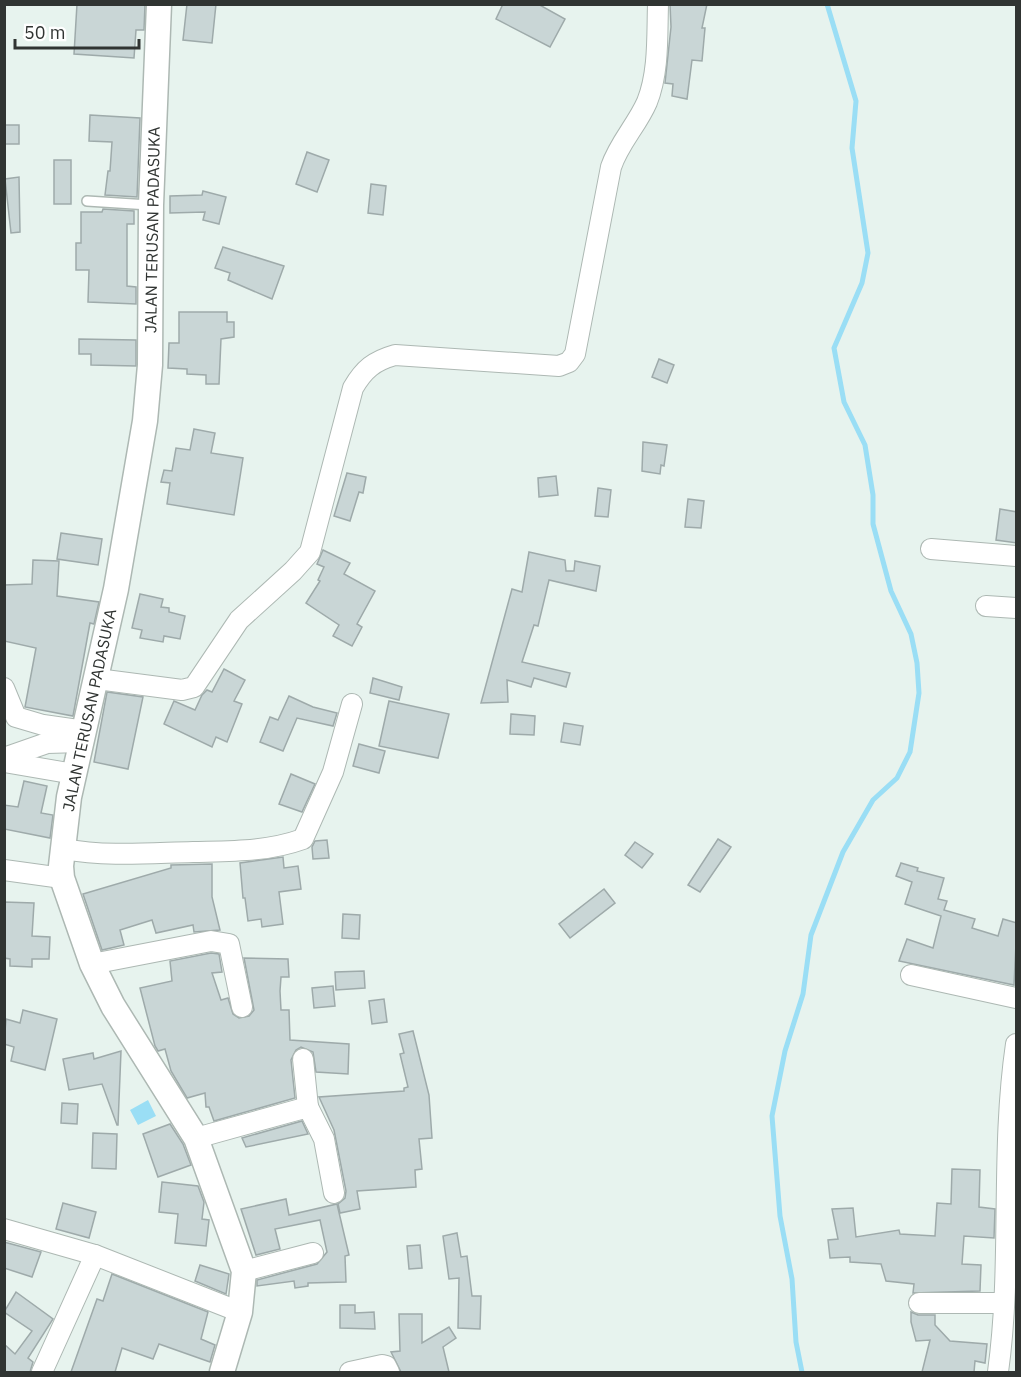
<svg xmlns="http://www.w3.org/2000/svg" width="1021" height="1377" font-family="'IBM Plex Sans',sans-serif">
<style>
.water{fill:#9adef5}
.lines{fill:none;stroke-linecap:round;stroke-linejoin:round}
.stream{stroke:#9adef5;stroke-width:5}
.building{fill:#c9d6d6;stroke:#9eaaaa;stroke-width:1.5}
.service-casing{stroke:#adb8b3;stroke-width:12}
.minor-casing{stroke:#adb8b3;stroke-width:22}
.tertiary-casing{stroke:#adb8b3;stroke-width:27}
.service{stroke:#fff;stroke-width:9}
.minor{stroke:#fff;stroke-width:20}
.tertiary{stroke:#fff;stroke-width:24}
.labels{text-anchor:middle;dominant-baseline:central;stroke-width:6;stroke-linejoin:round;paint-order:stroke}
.street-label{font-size:16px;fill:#303432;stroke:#fff}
</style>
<rect width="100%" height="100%" fill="#e7f3ee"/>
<path class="water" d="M148,1100L156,1116L138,1125L130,1110Z"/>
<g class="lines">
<path class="stream" d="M802,1372L796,1342L792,1279L780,1216L772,1116L785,1051L803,994L811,935L843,852L873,800L897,778L910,752L919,693L917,663L911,634L891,591L873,524V495L865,445L844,402L834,348L862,283L868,253L852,148L856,101L827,4"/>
</g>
<g class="building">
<path d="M77,4H145L144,30H136L134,58L74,54Z"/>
<path d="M187,4H216L212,43L183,40Z"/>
<path d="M503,4H538L565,19L550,47L496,19Z"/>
<path d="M670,4H707L702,28H705L702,61L692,60L687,99L672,96L673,84L665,83L671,27Z"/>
<path d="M90,115L140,118L137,197L105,195L108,171H110L112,142L89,141Z"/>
<rect x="4" y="125" width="15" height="19"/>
<path d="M307,152L329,160L317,192L296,184Z"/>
<rect x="54" y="160" width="17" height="44"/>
<path d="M19,177L20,232L11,233L5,179Z"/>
<path d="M371,184L386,186L383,215L368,213Z"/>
<path d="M203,191L226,197L219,224L203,220L205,212L170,213V196L202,195Z"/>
<path d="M103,209L134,211V224H127V286L136,287V304L88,302L89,270H76V243H81V212H102Z"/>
<path d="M223,247L284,266L272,299L228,280L230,273L215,268Z"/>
<path d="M179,312H227V322H234V337L221,339L219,384H206V375L187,374V369L168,368L169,343H179Z"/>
<path d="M79,339L136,340V366L91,365V354H79Z"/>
<path d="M659,359L674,365L667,383L652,377Z"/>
<path d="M194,429L215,433L211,453L243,458L234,515L167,504L170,483L161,482L164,470L172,471L176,448L190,450Z"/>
<path d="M643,442L667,445L664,466L661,465L660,474L642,471Z"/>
<path d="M347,473L366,477L363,493L359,492L350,521L334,516Z"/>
<path d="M556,476L558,495L539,497L538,478Z"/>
<path d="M598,488L611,490L608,517L595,516Z"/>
<path d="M688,499L704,501L701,528L685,527Z"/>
<path d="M1000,509L1017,512V543L996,540Z"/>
<path d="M61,533L102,539L98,565L57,559Z"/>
<path d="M323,550L350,563L344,574L375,591L357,624L362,627L352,646L333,636L339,625L306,603L320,581L318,580L324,567L317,564Z"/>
<path d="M529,552L565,560L566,571H574L575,561L600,566L596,591L549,580L538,626L534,625L522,662L570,673L566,687L534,678L531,687L507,680L508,702L481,703L512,589L522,592Z"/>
<path d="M33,560L59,561L57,596L99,602L94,624L90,623L73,716L25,707L36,648L4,641V585L32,584Z"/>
<path d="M140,594L163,599L161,607L169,608V612L185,616L180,639L164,636L163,642L140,638L142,630L132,628Z"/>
<path d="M224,669L245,680L234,701L242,704L227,742L216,737L212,747L164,724L174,701L195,710L202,695L207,690L212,692Z"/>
<path d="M373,678L402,687L399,700L370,693Z"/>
<path d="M107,692L143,697L128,769L94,762Z"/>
<path d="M289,696L313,707L337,713L333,726L297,718L283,751L260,742L270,717L278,720Z"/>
<path d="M389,701L449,714L438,758L379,746Z"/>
<path d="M511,714L535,716L534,735L510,734Z"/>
<path d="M564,723L583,726L580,745L561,742Z"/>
<path d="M359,744L385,751L379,773L353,766Z"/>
<path d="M291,774L315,784L302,812L279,804Z"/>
<path d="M24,781L47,786L41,813L53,815L50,838L4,829V805L18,807Z"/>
<path d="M718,839L731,847L700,892L688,885Z"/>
<path d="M327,840L329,858L313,859L312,847L315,841Z"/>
<path d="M635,842L653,854L642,868L625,855Z"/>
<path d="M283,857L284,868L298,866L301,889L279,892L283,924L262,927L261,919L248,921L245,898H243L240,863Z"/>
<path d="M901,863L918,868L917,871L944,878L938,899L947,901L944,910L975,919L972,928L998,936L1003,919L1017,923L1014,985L899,961L907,939L933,948L941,916L905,904L912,882L896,876Z"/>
<path d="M212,864V897L220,930L194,932L193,925L156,933L152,920L120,930L124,945L102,950L83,894L171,868V865Z"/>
<path d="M604,889L615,903L570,938L559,924Z"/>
<path d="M4,902L34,903L32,936L50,937L49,959H32V967L10,966V959L4,958Z"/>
<path d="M343,914L360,915L359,939L342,938Z"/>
<path d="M211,953L219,954L222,972L212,973L221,1000L228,998L233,1014L239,1018L249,1016L254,1010L244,958L288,959L289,977H281L280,991L281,1010H289L290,1040L349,1044L348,1074L316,1072L313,1052L301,1047L296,1050L291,1060L295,1098L214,1121L209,1107H206L205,1093L187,1098L171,1071L165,1049L158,1051L155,1046L140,988L172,981L170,961Z"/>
<path d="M364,971L365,988L336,990L335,972Z"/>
<path d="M333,986L335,1006L314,1008L312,988Z"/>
<path d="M384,999L387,1022L372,1024L369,1001Z"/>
<path d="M23,1010L57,1019L45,1070L11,1061L14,1047L4,1044L6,1019L20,1023Z"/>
<path d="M413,1031L429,1095L432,1138L419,1139L422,1169L415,1170L416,1187L357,1191L360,1209L340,1213L338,1204L345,1198L346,1191L334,1130L319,1097L404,1091V1088L408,1087L400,1054L404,1053L399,1034Z"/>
<path d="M121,1051L118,1125H117L102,1084L69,1090L63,1059L93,1053L94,1059Z"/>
<path d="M62,1103L78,1104L77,1124L61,1123Z"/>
<path d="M302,1121L308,1134L246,1147L242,1138Z"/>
<path d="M170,1124L183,1144L191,1165L158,1177L143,1134Z"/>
<path d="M93,1133L117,1134L116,1169L92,1168Z"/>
<path d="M952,1169L980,1170L979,1207L995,1209L994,1238L964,1236L962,1264L981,1265L980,1291L913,1293L914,1284L886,1281L881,1264L850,1262V1257L830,1258L828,1240L838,1239L832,1209L853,1208L856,1237L899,1230L900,1234L935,1236L937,1203L951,1204Z"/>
<path d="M162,1182L198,1186L204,1202L202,1219L209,1220L206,1246L175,1243L178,1214L159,1212Z"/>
<path d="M286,1199L289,1215L337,1204L349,1255L345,1256L346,1282L308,1283V1286L295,1288L294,1281L257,1286V1280L317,1264L327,1252L320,1220L275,1229L280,1249L256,1255L241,1209Z"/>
<path d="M63,1203L96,1212L89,1238L56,1229Z"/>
<path d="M457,1233L461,1257L467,1256L472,1296H481L480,1329L458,1328L459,1278L449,1279L443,1236Z"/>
<path d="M4,1242L41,1252L32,1277L4,1268Z"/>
<path d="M420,1245L422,1268L409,1269L407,1246Z"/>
<path d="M200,1265L229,1274L226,1294L195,1281Z"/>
<path d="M112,1274L208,1312L201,1339L215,1345L210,1362L159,1344L153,1359L122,1348L115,1372H71L97,1299L103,1301Z"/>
<path d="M16,1292L53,1319L28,1358L33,1362L30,1372H4V1344L15,1354L32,1331L4,1312Z"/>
<path d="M340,1305H355V1313L374,1312L375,1329L340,1328Z"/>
<path d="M911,1312L918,1315H935V1325L950,1341L987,1344L985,1363L975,1361L974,1372H922L930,1340L916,1341L911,1322Z"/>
<path d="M399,1314H422V1343L449,1327L456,1338L443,1347L449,1372H401L391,1352L400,1351Z"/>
</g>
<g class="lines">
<defs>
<path id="service" d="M87,201L149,205"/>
<g id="minor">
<path d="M931,549L1016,556"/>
<path d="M986,606L1016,608"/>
<path d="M97,679L182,690L194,687L239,620L293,571L310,552L353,388C364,369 374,361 395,355L559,366L569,362L575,354L611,167C619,143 637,125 647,102C659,72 657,36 658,4"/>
<path d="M4,688L16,717L43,725L85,731"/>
<path d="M4,758L47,743L81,742"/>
<path d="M4,762L74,774"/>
<path d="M64,849C107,857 150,853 193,852C230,851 267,852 303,839L333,772L352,704"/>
<path d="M4,870L62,878"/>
<path d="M92,964L211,941L229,944L242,1007"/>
<path d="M911,975L1016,998"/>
<path d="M303,1059L308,1107"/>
<path d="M196,1138L308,1107L324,1139L334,1193"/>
<path d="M4,1229L95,1255L240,1312"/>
<path d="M244,1271L313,1253"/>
<path d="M919,1303H1004"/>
<path d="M42,1372L95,1255"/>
<path d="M350,1372L382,1365L386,1366L389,1372"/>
<path d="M998,1372C1013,1263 1000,1153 1016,1044"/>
</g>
<path id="tertiary" d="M159,4L151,205L150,365L145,421L116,589L69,797L61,866L62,878L92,964L113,1006L196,1138L244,1271L240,1312L222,1372"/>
</defs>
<use href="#service" class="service-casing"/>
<use href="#minor" class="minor-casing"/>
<use href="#tertiary" class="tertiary-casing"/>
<use href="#service" class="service"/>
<use href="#minor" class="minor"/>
<use href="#tertiary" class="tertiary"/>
</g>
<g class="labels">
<g class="street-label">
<text transform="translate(152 230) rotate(-89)">JALAN TERUSAN PADASUKA</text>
<text transform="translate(89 710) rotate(-78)">JALAN TERUSAN PADASUKA</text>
</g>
</g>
<rect width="1021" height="1377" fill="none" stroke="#303432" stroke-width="12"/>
<path d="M15 39v9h124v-9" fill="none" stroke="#303432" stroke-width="3"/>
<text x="24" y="39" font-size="18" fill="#303432" stroke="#ffffff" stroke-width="4.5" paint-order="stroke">50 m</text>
</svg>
